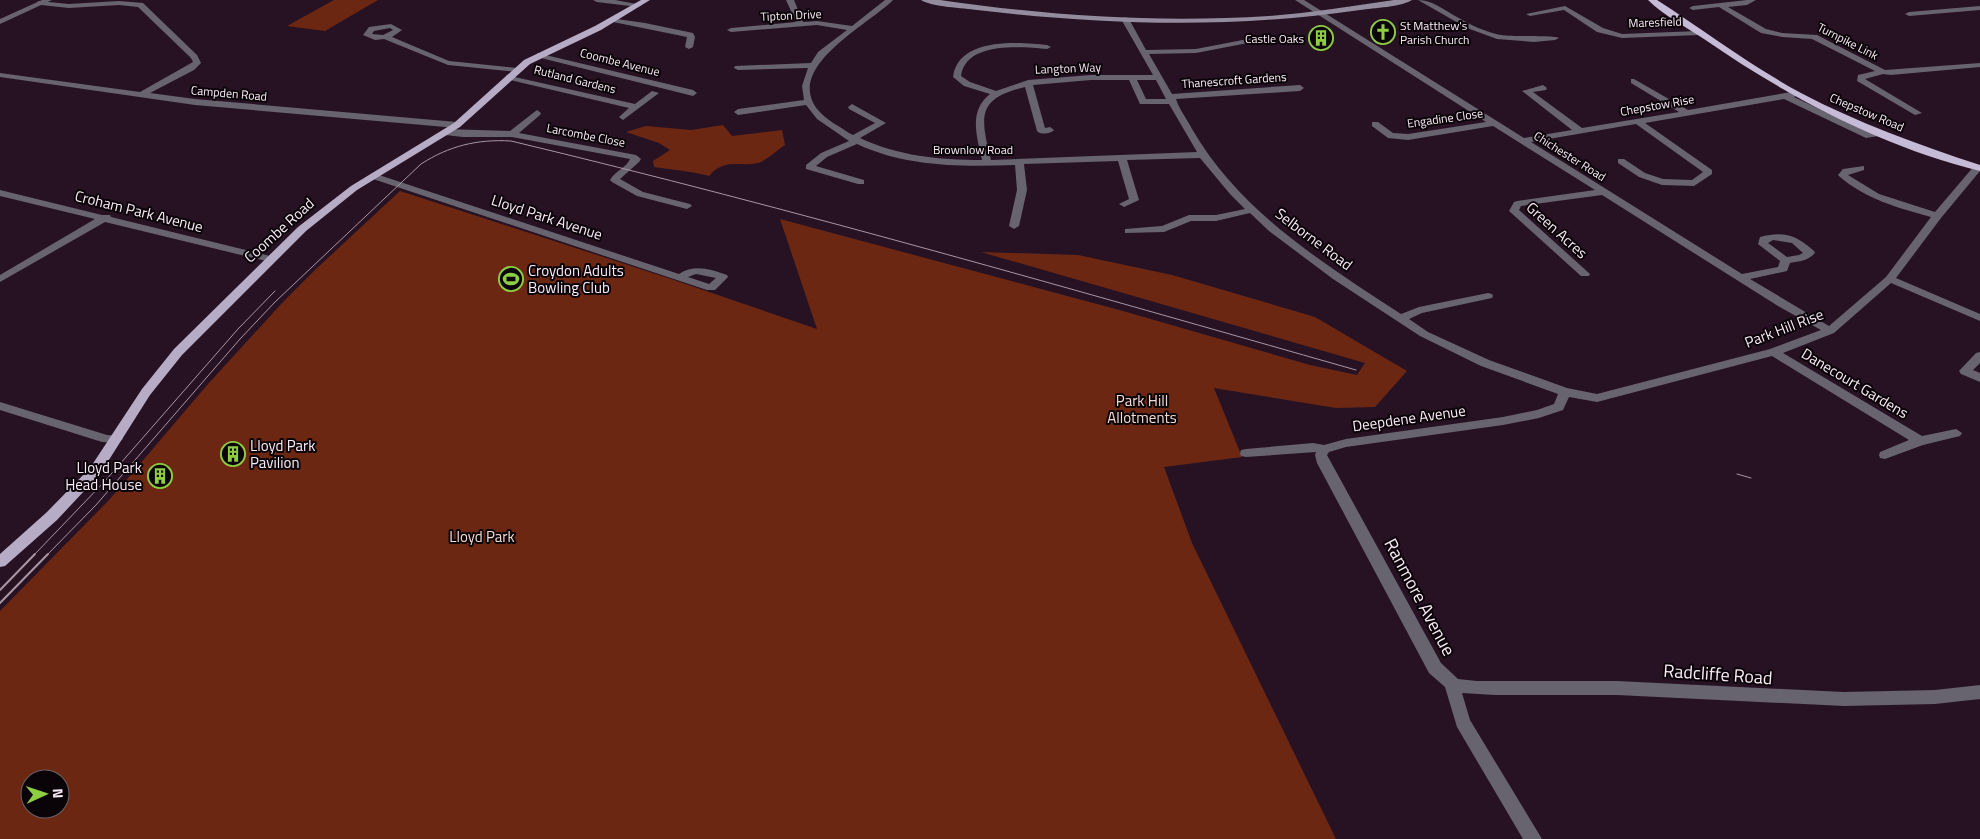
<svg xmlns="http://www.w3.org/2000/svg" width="1980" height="839" font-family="'Titillium Web',sans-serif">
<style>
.green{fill:#6c2713;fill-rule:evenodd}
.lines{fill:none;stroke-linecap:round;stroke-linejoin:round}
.minor{fill:#67636f;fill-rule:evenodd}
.tertiary{fill:#67636f;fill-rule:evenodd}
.secondary{fill:#938c9f;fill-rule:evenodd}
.primary{fill:#b6acc5;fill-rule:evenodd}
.trunk{fill:#c6bbd6;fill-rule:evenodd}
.tram-far1{stroke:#a796a3;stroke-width:1}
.tram{stroke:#a796a3;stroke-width:2}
.labels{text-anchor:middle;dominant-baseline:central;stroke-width:4;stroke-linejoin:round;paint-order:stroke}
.far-street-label{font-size:12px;fill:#fbecf7;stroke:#0a0409}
.far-poi-label{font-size:12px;fill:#fbecf7;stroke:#0a0409;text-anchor:start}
.street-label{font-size:15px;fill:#fbecf7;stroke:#0a0409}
.poi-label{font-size:15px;fill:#fbecf7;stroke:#0a0409;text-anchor:start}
.park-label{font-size:15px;fill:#f4d9d1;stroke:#0a0409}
.near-street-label{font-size:18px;fill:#fbecf7;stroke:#0a0409}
</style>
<rect width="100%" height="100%" fill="#271223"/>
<g class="green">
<path d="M334,0H378L325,31L287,26Z"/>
<path d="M723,125L732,136L782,130L785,145C777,150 766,161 758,163C739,167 724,158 709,176C691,171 673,170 654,167L653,161L670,150L659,143L626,132L646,126L691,130Z"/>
<path d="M400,191L671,279L817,329L780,219L1123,311L1310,365L1357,375L1365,363L981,252L1078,255L1172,275L1315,317L1407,371L1375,407L1336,408L1214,388L1242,457L1164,467L1192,543L1336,839H0V611L110,499L208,384L283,302L315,270ZM30,779H60V809H30Z"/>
</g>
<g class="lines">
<g class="minor">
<path d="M593,0H615L642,5L638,7L597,2Z"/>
<path d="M786,0H794L803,22L817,21L852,26L885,0H893C870,24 783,67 818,110C826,120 839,126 849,133L853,135L875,123L849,109L848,107L852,104L886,123L860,138C898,156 939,160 982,160C977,137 968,111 990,94L964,86L953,77C958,37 1019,42 1047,45L1051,47L1047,49C1022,47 966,41 961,76L970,82L996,91L1028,80L1091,75H1153L1121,19L1125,17L1129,19L1146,50L1196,49L1253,38V42L1196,53L1149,54L1172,94L1300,85L1304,88L1300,91L1176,99C1179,109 1187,119 1192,129C1240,212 1323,263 1401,314L1419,307L1488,293L1492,294L1493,296L1492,298L1422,313L1409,319L1428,332L1489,360L1567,388L1597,394L1770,349L1821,330L1778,306L1602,195L1521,206L1519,210L1590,274L1589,276H1581L1509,211L1514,202L1517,201L1595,190L1493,126L1408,140L1388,138L1372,126V122H1378L1393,133L1408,134L1486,122L1295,0H1304L1524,138L1572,130L1522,91L1543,85L1547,88L1546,90L1533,92L1582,128L1679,112L1631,83V79H1634L1688,110L1797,91L1801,94L1794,97L1870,133L1885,131V135L1866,138L1784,99L1645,123L1712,170V174L1694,186L1662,185L1639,177L1618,163V159H1624L1645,173L1663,179L1692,180L1703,172L1636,124L1531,142L1742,274L1778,267L1780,261L1758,244L1760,237C1784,231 1796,235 1814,251L1815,253C1808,261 1800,261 1790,263L1787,271L1750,279L1829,326L1886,277L1931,217C1898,208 1866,199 1840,177L1838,175L1843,169L1864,166V170L1848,175L1879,194L1935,212L1975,165H1980V171L1941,218L1896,278L1980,314V321L1891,283L1834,333L1783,353L1922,436L1956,429L1962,433L1960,436L1923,445L1885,459L1880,458L1879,455L1880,452L1909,440L1772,356L1597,402L1569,397L1563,410L1539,418L1503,425L1346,447L1329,452L1327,455L1441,663L1458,679L1477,681H1617L1844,692L1935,690L1980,685V699L1935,704L1844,706L1617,695H1495L1462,693L1470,720L1542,839H1523L1457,727L1445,687L1429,673L1317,463L1315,455L1316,452L1246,457L1241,456L1240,453L1241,450L1246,449L1313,443L1324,445L1346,439L1503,417L1537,410L1554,404L1558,394L1481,366L1420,336L1333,279L1269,231L1250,213L1216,221H1191L1164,232L1125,233V229L1162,226L1189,215H1216L1245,209L1230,194L1200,158L1127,160L1139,200L1124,207L1119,204L1129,199L1118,161L1024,164L1027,190L1019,226L1014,229L1009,226L1017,190L1015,165C962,167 906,167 857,144L827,157L816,166L864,180V184H858L806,169V165L821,153L849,141L817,119L806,105L738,115L734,112L738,109L804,100L802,86L808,68L738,70L734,68L735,66L811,63L818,52L847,30L817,25L731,32L727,30L731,28L796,22ZM1091,80H1129L1140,104H1169L1197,152L991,160C981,118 975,99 1025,87L1037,131C1040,135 1051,134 1054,130L1050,127L1045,128L1033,85ZM1137,80H1156L1166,99H1146ZM1773,240L1792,243L1803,253L1799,255L1787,257L1768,243Z"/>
<path d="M1418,0C1433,0 1445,11 1457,17C1471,25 1485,32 1501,35C1513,37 1554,35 1559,38L1555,40L1534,42L1497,39L1467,28Z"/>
<path d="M1747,0H1756L1747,5L1728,7L1766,29L1782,33L1817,35L1885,70L1980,63V67L1891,75L1883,74L1865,79L1922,113L1915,115L1857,81L1858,75L1875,71L1812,39L1782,37L1761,33L1719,7L1693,10L1689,8L1693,6Z"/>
<path d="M38,1L69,4L119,1L143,3L197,55L201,63L194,70L150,93L195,99L457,122L461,125L457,128L195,105L0,77V73L140,92L193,62L191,58L138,7L119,5L69,8L41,5L37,3Z"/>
<path d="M1565,6L1603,28L1622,34L1699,31L1703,33L1699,35L1622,38L1597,32L1564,10L1530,16L1526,14Z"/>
<path d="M1980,6V10L1909,16L1905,14L1909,12Z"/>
<path d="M610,18L645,23L693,33L695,37L693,47L689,49L685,47L687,37L613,22H610Z"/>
<path d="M391,24L402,30L392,37L449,61L517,68L521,70L517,72L448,65L384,39L375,40L363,35L369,27ZM390,28L393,30L383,35L372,34L374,31Z"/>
<path d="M537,53L693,90L697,93L693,96L537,57Z"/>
<path d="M506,75L635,104L652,91L659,93L623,120L619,117L629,108L506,79Z"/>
<path d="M537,110L541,113L540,115L519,133L636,155L641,159L639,162L620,179L643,192L690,204L692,206L687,209L637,196L612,182L610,180C615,171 627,167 630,159L512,137H463L445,135L441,132L445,129L510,131Z"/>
<path d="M373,173L679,274C694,264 710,269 727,275L728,277L715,290H707L370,178L368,176ZM696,274L716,278L709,284L688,277Z"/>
<path d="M0,190L102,215H110L111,217L274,257L275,259L270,262L105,222L0,282V275L95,219L0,196Z"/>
<path d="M1980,352V363L1973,370L1980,373V382L1961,374L1959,371L1976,353Z"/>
<path d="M0,402L107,435L122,436L123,439L117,443L102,442L0,410Z"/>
</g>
<path class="tertiary" d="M42,0H52L0,24V19Z"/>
<path class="secondary" d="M921,0H940C1049,16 1159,23 1269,16C1311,13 1353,6 1394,0H1412C1402,7 1373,8 1360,10C1233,29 1104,25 977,10C964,8 931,7 921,0Z"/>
<path class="primary" d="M641,0H650L601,30L530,64L460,127L357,190L306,231L182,355L150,395L100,474L57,520L5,566L0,567V554L47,512L90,468L142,389L174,349L298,227L351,186L454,123L524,60L595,26Z"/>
<path class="trunk" d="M1648,0H1657C1705,31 1751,66 1801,93C1858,123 1919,145 1980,165V171C1880,146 1788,97 1704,39C1686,27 1663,15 1648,0Z"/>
<g class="tram-far1">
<path d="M1737,474L1751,478"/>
<path d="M34,555L105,481L238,329L275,291"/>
<path d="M47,555L96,505L240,339L275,302L421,164C449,146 477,139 511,141C795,209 1075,290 1356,370"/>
</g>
<g class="tram">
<path d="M0,590L35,554"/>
<path d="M0,603L48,554"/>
</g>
</g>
<defs>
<symbol id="church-ring" viewBox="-11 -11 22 22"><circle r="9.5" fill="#0a0409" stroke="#8ece43" stroke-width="1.5"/><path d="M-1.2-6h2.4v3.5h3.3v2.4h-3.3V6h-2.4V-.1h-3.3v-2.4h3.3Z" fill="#8ece43"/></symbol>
<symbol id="building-ring" viewBox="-11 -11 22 22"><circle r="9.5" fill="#0a0409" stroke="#8ece43" stroke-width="1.5"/><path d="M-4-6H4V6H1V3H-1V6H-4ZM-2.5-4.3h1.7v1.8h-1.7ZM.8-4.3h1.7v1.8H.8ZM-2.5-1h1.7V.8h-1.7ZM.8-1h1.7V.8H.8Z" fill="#8ece43"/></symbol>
<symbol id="stadium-ring" viewBox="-11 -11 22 22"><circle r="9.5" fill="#0a0409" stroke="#8ece43" stroke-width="1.5"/><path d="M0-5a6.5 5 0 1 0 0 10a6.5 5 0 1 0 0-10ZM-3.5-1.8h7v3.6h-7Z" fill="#8ece43"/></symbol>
</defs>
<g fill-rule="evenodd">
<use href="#church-ring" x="1369" y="18" width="28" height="28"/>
<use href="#building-ring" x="1307" y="24" width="28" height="28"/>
<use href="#stadium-ring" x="497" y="265" width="28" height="28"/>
<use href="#building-ring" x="219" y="440" width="28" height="28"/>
<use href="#building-ring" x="146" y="462" width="28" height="28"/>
</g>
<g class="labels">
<g class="far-street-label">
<text transform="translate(791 15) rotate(-3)">Tipton Drive</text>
<text transform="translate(1655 22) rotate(-2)">Maresfield</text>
<text transform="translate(1848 41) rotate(27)">Turnpike Link</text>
<text transform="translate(620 62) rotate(14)">Coombe Avenue</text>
<text transform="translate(1068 68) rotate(-2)">Langton Way</text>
<text transform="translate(575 79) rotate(14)">Rutland Gardens</text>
<text transform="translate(1234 80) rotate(-4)">Thanescroft Gardens</text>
<text transform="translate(229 93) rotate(5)">Campden Road</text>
<text transform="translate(1657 105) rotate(-10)">Chepstow Rise</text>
<text transform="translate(1867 112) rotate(23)">Chepstow Road</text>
<text transform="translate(1445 118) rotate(-8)">Engadine Close</text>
<text transform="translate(586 135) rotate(11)">Larcombe Close</text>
<text x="973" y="149">Brownlow Road</text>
<text transform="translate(1570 156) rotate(32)">Chichester Road</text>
</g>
<g class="far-poi-label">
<text x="1400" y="25">St Matthew's<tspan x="1400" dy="14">Parish Church</tspan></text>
<text x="1304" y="38" text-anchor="end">Castle Oaks</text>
</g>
<g class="street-label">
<text transform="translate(139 211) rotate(14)">Croham Park Avenue</text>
<text transform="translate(547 217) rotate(18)">Lloyd Park Avenue</text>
<text transform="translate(279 230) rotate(-42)">Coombe Road</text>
<text transform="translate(1557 230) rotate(42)">Green Acres</text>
<text transform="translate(1314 239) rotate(37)">Selborne Road</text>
<text transform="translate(1784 328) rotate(-21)">Park Hill Rise</text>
<text transform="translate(1855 383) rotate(31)">Danecourt Gardens</text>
<text transform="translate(1409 418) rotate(-8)">Deepdene Avenue</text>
</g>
<g class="poi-label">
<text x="528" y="270">Croydon Adults<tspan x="528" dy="17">Bowling Club</tspan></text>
<text x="250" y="445">Lloyd Park<tspan x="250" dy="17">Pavilion</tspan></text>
<text x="142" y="467" text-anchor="end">Lloyd Park<tspan x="142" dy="17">Head House</tspan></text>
</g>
<g class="park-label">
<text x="1142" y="400">Park Hill<tspan x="1142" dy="17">Allotments</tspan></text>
<text x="482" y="536">Lloyd Park</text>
</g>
<g class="near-street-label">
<text transform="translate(1420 597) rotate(62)">Ranmore Avenue</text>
<text transform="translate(1718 674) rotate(4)">Radcliffe Road</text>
</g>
</g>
<g transform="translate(45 794) rotate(87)"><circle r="24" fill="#0a0409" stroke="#6a6168"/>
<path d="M0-4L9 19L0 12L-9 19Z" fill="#8ece43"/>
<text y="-8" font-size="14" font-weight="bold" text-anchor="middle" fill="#fbecf7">N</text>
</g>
</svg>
